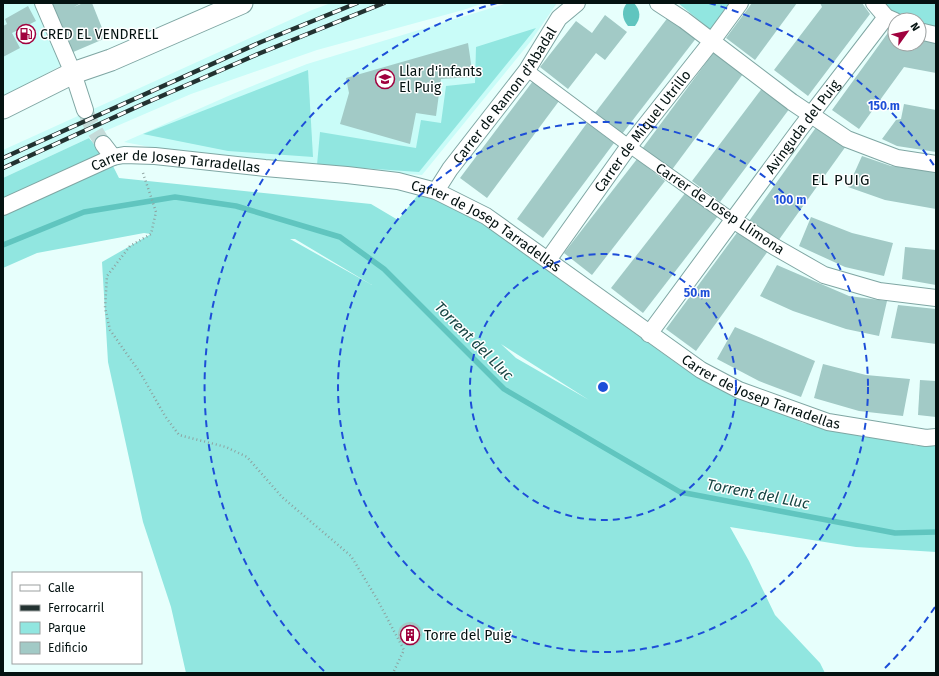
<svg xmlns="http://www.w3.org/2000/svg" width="939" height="676" font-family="'Fira Sans',sans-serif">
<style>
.built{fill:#c9fcf8}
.green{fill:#91e6e0;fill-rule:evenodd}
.water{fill:#60c5bf}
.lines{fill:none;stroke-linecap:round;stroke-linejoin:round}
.stream{stroke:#60c5bf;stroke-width:5.5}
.building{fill:#a2cac6}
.minor-tunnel{stroke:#c5dbd9;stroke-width:16;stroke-dasharray:16 8;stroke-linecap:butt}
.pedestrian-casing{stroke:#7fa6a3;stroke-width:14}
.minor-casing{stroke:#7fa6a3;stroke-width:18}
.tertiary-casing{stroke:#7fa6a3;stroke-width:23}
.path{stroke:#8da19f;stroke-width:2.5;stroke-dasharray:1 3;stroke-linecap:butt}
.pedestrian{stroke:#fff;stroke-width:12}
.minor{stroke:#fff;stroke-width:16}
.tertiary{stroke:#fff;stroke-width:21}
.rail-casing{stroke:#233231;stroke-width:4.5}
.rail{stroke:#fff;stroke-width:3;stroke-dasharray:9;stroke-linecap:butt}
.ring{fill:none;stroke:#1d4ed8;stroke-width:2;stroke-dasharray:7 5}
.labels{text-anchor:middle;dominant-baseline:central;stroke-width:3;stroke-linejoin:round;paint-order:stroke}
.poi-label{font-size:14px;fill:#041211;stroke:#fff;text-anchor:start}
.street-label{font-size:14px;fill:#041211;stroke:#fff}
.neighbourhood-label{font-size:15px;letter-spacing:1px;fill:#041211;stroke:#fff}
.water-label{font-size:15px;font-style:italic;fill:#174543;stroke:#fff}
.centre{fill:#1d4ed8;stroke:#fff;stroke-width:2}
.ring-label{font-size:12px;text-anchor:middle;font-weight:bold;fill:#1d4ed8;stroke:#fff;stroke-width:3;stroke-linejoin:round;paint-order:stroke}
</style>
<rect width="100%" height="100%" fill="#e7fffc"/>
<g class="built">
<path d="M3,3H34L62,65L3,97Z"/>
<path d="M331,3H484L463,10L317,50L191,94L89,138L3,178V150L312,10Z"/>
<path d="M508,3H557L531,41L422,175L233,163L124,142L235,93L307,64Z"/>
</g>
<g class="green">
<path d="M678,3H732L712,31Z"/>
<path d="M881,3H936V31L919,24V20C906,20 889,13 881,3Z"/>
<path d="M536,28L419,172L317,165L320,132L416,148L421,120L441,123L446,86L475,83L476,47Z"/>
<path d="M308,70L313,157L228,151L143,134Z"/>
<path d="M89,138L113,166L119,178L371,204L398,220L420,192L480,221L679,365L803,423L918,446L936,444V552L856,547L730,527L749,561L775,615L820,663L825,673H186L171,607L143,522L108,362L102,262L151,234L144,233L37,253L3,268V178ZM290,239H295L372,285ZM501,344L589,400L516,358Z"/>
</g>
<path class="water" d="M627,3H634C641,11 641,18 635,26H628C622,19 621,10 627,3Z"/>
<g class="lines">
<path class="stream" d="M3,245L84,212L175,197L236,206L340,237L384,269L504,389L680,492L895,533L936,532"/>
</g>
<g class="building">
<path d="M52,3H81L74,7L83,3H92L106,38L71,53Z"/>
<path d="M752,3H797L755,60L726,38Z"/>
<path d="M820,3H862L870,14L808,96L774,70L822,7Z"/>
<path d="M28,6L36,21L12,33L20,48L3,57V26L7,24L5,19Z"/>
<path d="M605,15L627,32L605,60L596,53L568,89L540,67L576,21L592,33Z"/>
<path d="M669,16L697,37L622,134L595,113Z"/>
<path d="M895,23V44H919V35L936,39V73L904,67L859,129L832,110Z"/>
<path d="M468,43L473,77L441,79L436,116L416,113L410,144L340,124L349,93L346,78Z"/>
<path d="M714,52L743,74L671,171L642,149Z"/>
<path d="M533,81L559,101L487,198L460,178Z"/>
<path d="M763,87L790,108L720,202L692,181Z"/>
<path d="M904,104L936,110V152L897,146L882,139L896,120L901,119Z"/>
<path d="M587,123L614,143L543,238L517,219Z"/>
<path d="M817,126L846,146L778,241L749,221Z"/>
<path d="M862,156L891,166L936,172V209L885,200L848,187Z"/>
<path d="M637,159L665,181L592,275L564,253Z"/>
<path d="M686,192L718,216L643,313L611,288Z"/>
<path d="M811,217L852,233L893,243L884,276L845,267L799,246Z"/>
<path d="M739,230L768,251L696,351L666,329Z"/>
<path d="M905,247L936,250V285L902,279Z"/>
<path d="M777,265L849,296L887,301L879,336L846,329L793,311L760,296Z"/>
<path d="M898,305L936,309V344L891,338Z"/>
<path d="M735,327L815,361L801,397L759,381L717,359Z"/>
<path d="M823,364L866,375L910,379L903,416L859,411L814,398Z"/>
<path d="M920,380L936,381V417L918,415Z"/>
<circle cx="410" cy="634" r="12"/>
</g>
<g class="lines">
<path class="minor-tunnel" d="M85,110L91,124L103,144"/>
<defs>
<path id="pedestrian" d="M527,70L629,146L733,220"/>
<g id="minor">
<path d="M43,3L73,73L85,110"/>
<path d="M658,3L684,20L792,102L847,139L897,158L936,164"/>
<path d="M874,3L886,17L895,21"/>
<path d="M919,31L936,35"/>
<path d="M103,144L113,157"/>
<path id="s1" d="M436,191L450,169L527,70L559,18L577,3"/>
<path id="s2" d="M3,207L113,157L124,155L155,156L265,168L347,175L398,181L436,191L486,216L701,370L739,390L828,422L926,438L936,437"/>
<path d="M733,220L775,247L824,275L879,291L936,298"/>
<path id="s3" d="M548,260L629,146L712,41L740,3"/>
<path id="s4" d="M649,334L800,129L886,17"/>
</g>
<path id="tertiary" d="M3,108L73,73L111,60L242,3"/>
</defs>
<use href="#pedestrian" class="pedestrian-casing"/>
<use href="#minor" class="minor-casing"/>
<use href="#tertiary" class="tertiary-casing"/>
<path class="path" d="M143,173L156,212L151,234L130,246L107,276L105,308L110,330L141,374L165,416L179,435L226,447L247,457L282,497L351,556L377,599L404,650L393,673"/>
<use href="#pedestrian" class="pedestrian"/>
<use href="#minor" class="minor"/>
<use href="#tertiary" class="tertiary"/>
<defs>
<g id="rail">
<path d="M3,158L261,42L357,3"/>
<path d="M3,168L141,105L258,54L384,3"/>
</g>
</defs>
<use href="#rail" class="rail-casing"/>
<use href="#rail" class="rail"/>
</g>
<g class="ring">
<circle cx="603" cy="387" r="133"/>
<circle cx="603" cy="387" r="265"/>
<path d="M935 607A398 398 0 0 1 882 671M324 671A398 398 0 0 1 497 3M709 3A398 398 0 0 1 935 167"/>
</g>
<defs>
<symbol id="fuel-ring" viewBox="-11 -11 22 22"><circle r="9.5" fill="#fff" stroke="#a0013e" stroke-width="1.5"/><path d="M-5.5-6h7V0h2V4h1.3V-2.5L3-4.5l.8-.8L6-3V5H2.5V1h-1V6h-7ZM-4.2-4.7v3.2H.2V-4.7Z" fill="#a0013e"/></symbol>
<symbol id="school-ring" viewBox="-11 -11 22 22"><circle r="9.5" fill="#fff" stroke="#a0013e" stroke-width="1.5"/><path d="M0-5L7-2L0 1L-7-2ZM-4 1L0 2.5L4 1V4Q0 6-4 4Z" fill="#a0013e"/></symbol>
<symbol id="building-ring" viewBox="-11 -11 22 22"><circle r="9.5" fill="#fff" stroke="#a0013e" stroke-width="1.5"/><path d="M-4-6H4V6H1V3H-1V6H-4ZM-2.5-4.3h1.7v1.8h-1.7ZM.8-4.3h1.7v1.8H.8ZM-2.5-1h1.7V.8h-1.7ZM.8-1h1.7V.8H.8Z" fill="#a0013e"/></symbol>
</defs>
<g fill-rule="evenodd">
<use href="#fuel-ring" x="15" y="23" width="22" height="22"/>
<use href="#school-ring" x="374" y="68" width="22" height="22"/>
<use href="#building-ring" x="399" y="624" width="22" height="22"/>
</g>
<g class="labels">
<g class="poi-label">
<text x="40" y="34">CRED EL VENDRELL</text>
<text x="399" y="71">Llar d'infants<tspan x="399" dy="16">El Puig</tspan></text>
<text x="424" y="635">Torre del Puig</text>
</g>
<g class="street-label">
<text stroke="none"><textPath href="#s1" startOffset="118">Carrer de Ramon d'Abadal</textPath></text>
<text stroke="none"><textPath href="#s4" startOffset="258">Avinguda del Puig</textPath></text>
<text stroke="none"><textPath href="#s3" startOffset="160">Carrer de Miquel Utrillo</textPath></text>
<text stroke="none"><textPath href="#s2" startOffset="183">Carrer de Josep Tarradellas</textPath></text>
<text transform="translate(720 209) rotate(34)">Carrer de Josep Llimona</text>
<text stroke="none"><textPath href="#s2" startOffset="507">Carrer de Josep Tarradellas</textPath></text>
<text stroke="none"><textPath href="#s2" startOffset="831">Carrer de Josep Tarradellas</textPath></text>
</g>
<g class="neighbourhood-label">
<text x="841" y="180">EL PUIG</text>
</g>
<g class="water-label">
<text transform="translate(474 341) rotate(45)">Torrent del Lluc</text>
<text transform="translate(758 494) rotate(11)">Torrent del Lluc</text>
</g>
</g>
<circle cx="603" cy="387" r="6" class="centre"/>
<g class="ring-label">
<text x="884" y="110">150 m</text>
<text x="790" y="204">100 m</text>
<text x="697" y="297">50 m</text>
</g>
<rect width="939" height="676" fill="none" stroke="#041211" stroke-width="8"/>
<rect x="12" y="572" width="130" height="92" fill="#ffffff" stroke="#9ba0a0"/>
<rect x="20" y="585" width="20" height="6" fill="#ffffff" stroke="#9ba0a0"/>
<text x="48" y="592" font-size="12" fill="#041211">Calle</text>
<rect x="20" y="605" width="20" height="6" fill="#233231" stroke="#9ba0a0"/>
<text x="48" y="612" font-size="12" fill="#041211">Ferrocarril</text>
<rect x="20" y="622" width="20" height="12" fill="#91e6e0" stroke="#9ba0a0"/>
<text x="48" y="632" font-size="12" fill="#041211">Parque</text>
<rect x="20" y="642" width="20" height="12" fill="#a2cac6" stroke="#9ba0a0"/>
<text x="48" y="652" font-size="12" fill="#041211">Edificio</text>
<g transform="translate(907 32) rotate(57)"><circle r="19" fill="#ffffff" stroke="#9ba0a0"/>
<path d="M0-3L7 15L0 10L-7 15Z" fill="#a0013e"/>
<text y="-6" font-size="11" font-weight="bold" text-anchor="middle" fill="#041211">N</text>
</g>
</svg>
